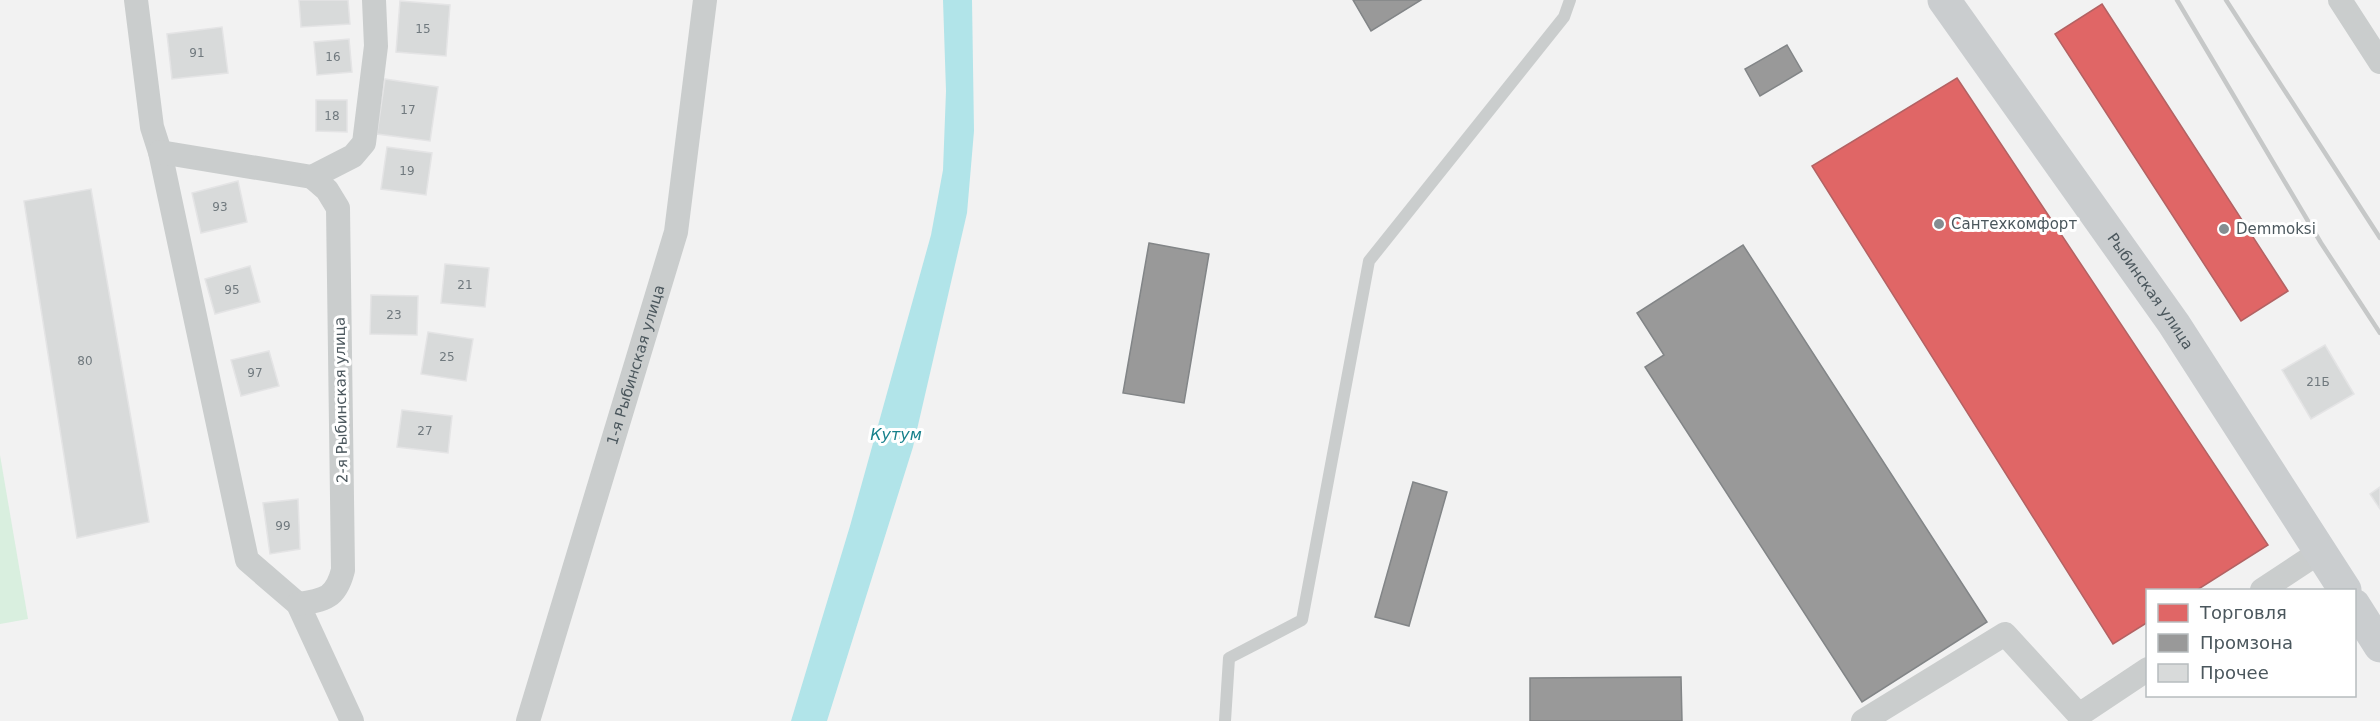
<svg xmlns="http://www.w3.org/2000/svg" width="2380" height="721" font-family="'DejaVu Sans',sans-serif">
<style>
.green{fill:#d9efdf}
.water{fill:#b1e4e9}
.shops{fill:#e06666;stroke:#b36263;stroke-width:1.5}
.industry{fill:#999;stroke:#828587;stroke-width:1.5}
.building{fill:#d8dada;stroke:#e4e4e5;stroke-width:1.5}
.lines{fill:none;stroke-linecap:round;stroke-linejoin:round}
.service{stroke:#cacdcd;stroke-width:12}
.minor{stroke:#cacdcd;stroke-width:24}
.secondary{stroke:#cacdcf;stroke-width:33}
.rail{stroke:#c6c8c8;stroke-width:4.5}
.poi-dot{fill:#858d91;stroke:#fff;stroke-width:2}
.labels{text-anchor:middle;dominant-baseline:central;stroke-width:6;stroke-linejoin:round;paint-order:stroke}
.number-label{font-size:12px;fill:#70797e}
.poi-label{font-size:15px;fill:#4b575d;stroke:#fff;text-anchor:start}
.street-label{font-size:15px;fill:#4b575d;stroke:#fff}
.water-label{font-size:16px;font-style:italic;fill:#18818c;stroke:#fff}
</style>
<rect width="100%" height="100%" fill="#f2f2f2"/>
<path class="green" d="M0,455L28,619L0,624Z"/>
<path class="water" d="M943,0H972L974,131L967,213L913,447L827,721H791L850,526L931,235L943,170L946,91Z"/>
<g class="shops">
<path d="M2102,4L2288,291L2241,321L2055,34Z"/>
<path d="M1957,78L2268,545L2197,590H2148V622L2113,644L1812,166Z"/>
</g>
<g class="industry">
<path d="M1353,0H1421L1371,31Z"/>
<path d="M1787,45L1802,71L1760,96L1745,69Z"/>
<path d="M1149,243L1209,254L1184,403L1123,393Z"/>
<path d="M1743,245L1987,622L1862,702L1645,367L1664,355L1637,313Z"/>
<path d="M1413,482L1447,492L1409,626L1375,617Z"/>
<path d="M1681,677L1682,721H1530V678Z"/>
</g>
<g class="building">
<path d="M299,0H348L350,24L301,27Z"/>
<path d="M400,1L450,5L446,56L396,52Z"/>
<path d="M222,27L228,73L172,79L167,34Z"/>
<path d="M349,39L352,72L317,75L314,42Z"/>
<path d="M385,79L438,87L430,141L377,134Z"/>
<path d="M316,100H347V132L316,131Z"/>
<path d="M387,147L432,153L426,195L381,189Z"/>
<path d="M238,181L247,222L201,233L192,193Z"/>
<path d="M91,189L149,522L77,538L24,201Z"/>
<path d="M445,264L489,268L485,307L441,303Z"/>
<path d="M250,266L260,302L215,314L205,279Z"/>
<path d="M371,295L418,296L417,335L370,334Z"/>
<path d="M428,332L473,339L466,381L421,374Z"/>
<path d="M2325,345L2354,394L2311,419L2282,370Z"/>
<path d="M269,351L279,386L241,396L231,360Z"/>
<path d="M402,410L452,416L448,453L397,447Z"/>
<path d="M2380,487V509L2370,494Z"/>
<path d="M298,499L300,549L270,554L263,503Z"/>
</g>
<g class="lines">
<path class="service" d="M1225,721L1229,658L1302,620L1369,261L1564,17L1570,0"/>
<g class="minor">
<path d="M136,0L152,127L160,152L247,560L298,604L352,721"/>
<path d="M2340,0L2380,62"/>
<path d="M160,152L312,177L353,156L364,143L376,46L374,0"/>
<path d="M2262,590L2321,551"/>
<path d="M298,604C325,600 336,598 343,570L338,208L327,190L312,177"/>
<path id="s1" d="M528,721L676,232L705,0"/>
<path d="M1863,721L2005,634L2079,715L2148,669"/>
</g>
<g class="secondary">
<path id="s2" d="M1944,0L2174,324L2345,590"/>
<path d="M2354,605L2380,646"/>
</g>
<g class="rail">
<path d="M2177,0L2321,243L2380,333"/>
<path d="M2226,0L2380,238"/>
</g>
</g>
<g class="poi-dot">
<circle cx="1939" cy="224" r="6"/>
<circle cx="2224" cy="229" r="6"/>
</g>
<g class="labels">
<g class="number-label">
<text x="423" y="29">15</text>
<text x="197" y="53">91</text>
<text x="333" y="57">16</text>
<text x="408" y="110">17</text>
<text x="332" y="116">18</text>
<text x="407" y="171">19</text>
<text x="220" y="207">93</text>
<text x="465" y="285">21</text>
<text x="232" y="290">95</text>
<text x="394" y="315">23</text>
<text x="447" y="357">25</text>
<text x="85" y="361">80</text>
<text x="255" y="373">97</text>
<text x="2318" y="382">21Б</text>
<text x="425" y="431">27</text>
<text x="283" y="526">99</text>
</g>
<g class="poi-label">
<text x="1951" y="224">Сантехкомфорт</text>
<text x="2236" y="229">Demmoksi</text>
</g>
<g class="street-label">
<text stroke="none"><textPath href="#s2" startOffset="357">Рыбинская улица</textPath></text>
<text stroke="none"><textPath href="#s1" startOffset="372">1-я Рыбинская улица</textPath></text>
<text transform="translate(341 400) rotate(-91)">2-я Рыбинская улица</text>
</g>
<g class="water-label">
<text x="896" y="434">Кутум</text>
</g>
</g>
<rect x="2146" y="589" width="210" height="108" fill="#ffffff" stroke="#b7bcbe" stroke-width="1.5"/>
<rect x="2158" y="604" width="30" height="18" fill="#e06666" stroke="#b7bcbe" stroke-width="1.5"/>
<text x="2200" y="619" font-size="18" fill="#4b575d">Торговля</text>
<rect x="2158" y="634" width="30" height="18" fill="#999999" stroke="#b7bcbe" stroke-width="1.5"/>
<text x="2200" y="649" font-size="18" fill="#4b575d">Промзона</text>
<rect x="2158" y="664" width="30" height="18" fill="#d8dada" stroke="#b7bcbe" stroke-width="1.5"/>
<text x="2200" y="679" font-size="18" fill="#4b575d">Прочее</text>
</svg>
